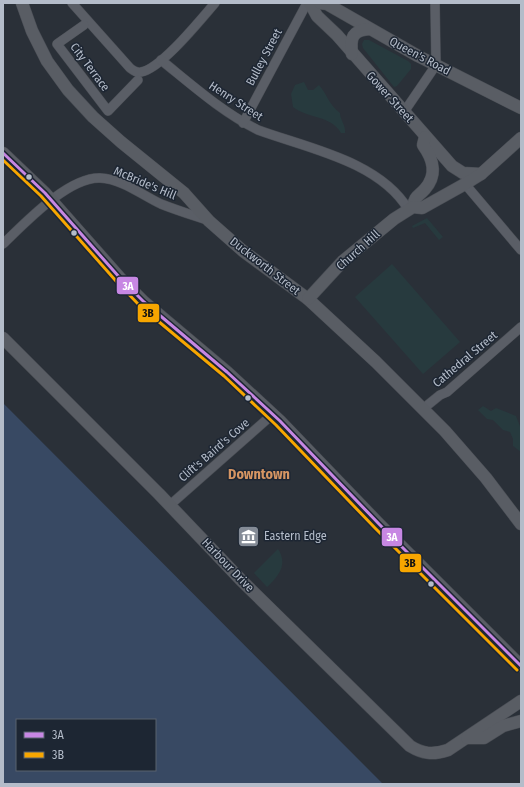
<svg xmlns="http://www.w3.org/2000/svg" width="524" height="787" font-family="'Fira Sans Condensed',sans-serif">
<style>
.green{fill:#273a3e}
.water{fill:#384963;fill-rule:evenodd}
.lines{fill:none;stroke-linecap:round;stroke-linejoin:round}
.street-casing{stroke:#484c53;stroke-width:10}
.secondary-casing{stroke:#484c53;stroke-width:13}
.street{stroke:#5a5e66;stroke-width:9}
.secondary{stroke:#595d64;stroke-width:12}
.bus-1-casing{stroke:#1d2633;stroke-width:6}
.bus-2-casing{stroke:#1d2633;stroke-width:6}
.bus-1{stroke:#c787e3;stroke-width:3}
.bus-2{stroke:#f7a600;stroke-width:3}
.bus-dot{fill:#b4bcc9;stroke:#1d2633;stroke-width:1.5}
.labels{text-anchor:middle;dominant-baseline:central;stroke-width:3;stroke-linejoin:round;paint-order:stroke}
.street-label{font-size:12px;fill:#b4bcc9;stroke:#1d2633}
.poi-label{font-size:12px;fill:#b4bcc9;stroke:#1d2633;text-anchor:start}
.quarter-label{font-size:14px;font-weight:bold;fill:#d59563;stroke:#1d2633}
.line-badge{stroke:#1d2633;stroke-width:1.5}
.badge-label{font-size:11px;text-anchor:middle;font-weight:bold;fill:#fff}
.pale-badge-label{font-size:11px;text-anchor:middle;font-weight:bold;fill:#111}
</style>
<rect width="100%" height="100%" fill="#2a3038"/>
<g class="green">
<path d="M364,40H369L408,61L411,64V69L397,86L394,87L363,48L362,44Z"/>
<path d="M304,82L308,90H313L319,85C327,94 329,105 340,113C340,120 346,125 345,133H341C331,115 308,119 293,107L291,94L295,85Z"/>
<path d="M427,218L443,237L439,240L425,223L413,228L412,226Z"/>
<path d="M392,264L460,342L423,374L355,297Z"/>
<path d="M483,406L491,411L496,408L516,416L521,429V452L513,446V439L510,432L503,430L493,420L487,419L478,410Z"/>
<path d="M278,549C288,564 279,576 267,587L254,573Z"/>
</g>
<path class="water" d="M3,403L6,406L383,784H3ZM17,720H155V770H17Z"/>
<g class="lines">
<defs>
<g id="street">
<path d="M72,3L130,68C134,71 137,73 141,72C161,69 201,19 215,3"/>
<path d="M84,25L57,44L108,111L138,80"/>
<path d="M161,60C192,85 222,112 258,130C307,148 379,161 408,209"/>
<path d="M404,112L436,65L435,3"/>
<path d="M243,123L307,3"/>
<path d="M465,184L521,250"/>
<path d="M3,244C25,223 68,177 100,178C122,179 142,195 161,204C176,210 192,215 207,220"/>
<path d="M424,408L440,395L447,392L521,327"/>
<path d="M170,505L273,414"/>
</g>
<g id="secondary">
<path d="M22,3L32,31L47,61L68,90L93,117L121,142L184,193L209,221L243,251L308,299L376,362L445,431L486,478L521,524"/>
<path d="M310,3L317,16L337,35L452,166L463,173L481,174"/>
<path d="M320,3L327,4L418,56L521,108"/>
<path d="M352,54C350,38 352,30 370,29"/>
<path d="M3,153L45,193L120,278L144,302L227,372L280,421L379,524L521,666"/>
<path d="M413,207C415,195 418,197 425,189C438,174 433,159 423,145L425,137"/>
<path d="M308,299L343,261L394,219L413,207L422,208L465,184L481,174L521,138"/>
<path d="M3,338L159,494L241,580L410,746C423,754 433,755 448,750L521,701"/>
<path d="M467,738H484L503,726L521,721"/>
</g>
</defs>
<use href="#street" class="street-casing"/>
<use href="#secondary" class="secondary-casing"/>
<use href="#street" class="street"/>
<use href="#secondary" class="secondary"/>
<defs>
<path id="bus-1" d="M3,153L45,193L120,278L144,302L227,372L280,421L379,524L521,666"/>
<path id="bus-2" d="M3,160L41,196L116,281L140,306L224,376L276,425L375,528L517,670"/>
</defs>
<use href="#bus-1" class="bus-1-casing"/>
<use href="#bus-2" class="bus-2-casing"/>
<use href="#bus-1" class="bus-1"/>
<use href="#bus-2" class="bus-2"/>
</g>
<defs>
<symbol id="museum-square" viewBox="-11 -11 22 22"><rect x="-9" y="-9" width="18" height="18" rx="4" fill="#848b96" stroke="#1d2633"/><path d="M0-6L6-3V-2H-6V-3ZM-5-1h2V3h-2ZM-1-1h2V3h-2ZM3-1h2V3H3ZM-6 4H6V6H-6Z" fill="#fff"/></symbol>
</defs>
<g fill-rule="evenodd">
<use href="#museum-square" x="236" y="524" width="25" height="25"/>
</g>
<g class="bus-dot">
<circle cx="29" cy="177" r="3.5"/>
<circle cx="74" cy="233" r="3.5"/>
<circle cx="248" cy="398" r="3.5"/>
<circle cx="431" cy="584" r="3.5"/>
</g>
<g class="labels">
<g class="street-label">
<text transform="translate(420 56) rotate(28)">Queen's Road</text>
<text transform="translate(264 57) rotate(-62)">Bulley Street</text>
<text transform="translate(90 67) rotate(53)">City Terrace</text>
<text transform="translate(390 97) rotate(48)">Gower Street</text>
<text transform="translate(236 101) rotate(33)">Henry Street</text>
<text transform="translate(145 183) rotate(23)">McBride's Hill</text>
<text transform="translate(358 250) rotate(-42)">Church Hill</text>
<text transform="translate(265 266) rotate(38)">Duckworth Street</text>
<text transform="translate(465 359) rotate(-40)">Cathedral Street</text>
<text transform="translate(214 450) rotate(-41)">Clift's Baird's Cove</text>
<text transform="translate(228 565) rotate(46)">Harbour Drive</text>
</g>
<g class="poi-label">
<text x="264" y="536">Eastern Edge</text>
</g>
<g class="quarter-label">
<text x="259" y="474">Downtown</text>
</g>
</g>
<g class="line-badge">
<rect x="116" y="276" width="23" height="19" rx="4" fill="#c787e3"/>
<rect x="137" y="303" width="23" height="20" rx="4" fill="#f7a600"/>
<rect x="381" y="527" width="22" height="20" rx="4" fill="#c787e3"/>
<rect x="399" y="553" width="23" height="20" rx="4" fill="#f7a600"/>
</g>
<g class="badge-label">
<text x="128" y="290">3A</text>
<text x="392" y="541">3A</text>
</g>
<g class="pale-badge-label">
<text x="148" y="317">3B</text>
<text x="410" y="567">3B</text>
</g>
<rect width="524" height="787" fill="none" stroke="#b4bcc9" stroke-width="8"/>
<rect x="16" y="719" width="140" height="52" fill="#1d2633" stroke="#59626f"/>
<rect x="24" y="732" width="20" height="6" fill="#c787e3" stroke="#59626f"/>
<text x="52" y="739" font-size="12" fill="#b4bcc9">3A</text>
<rect x="24" y="752" width="20" height="6" fill="#f7a600" stroke="#59626f"/>
<text x="52" y="759" font-size="12" fill="#b4bcc9">3B</text>
</svg>
